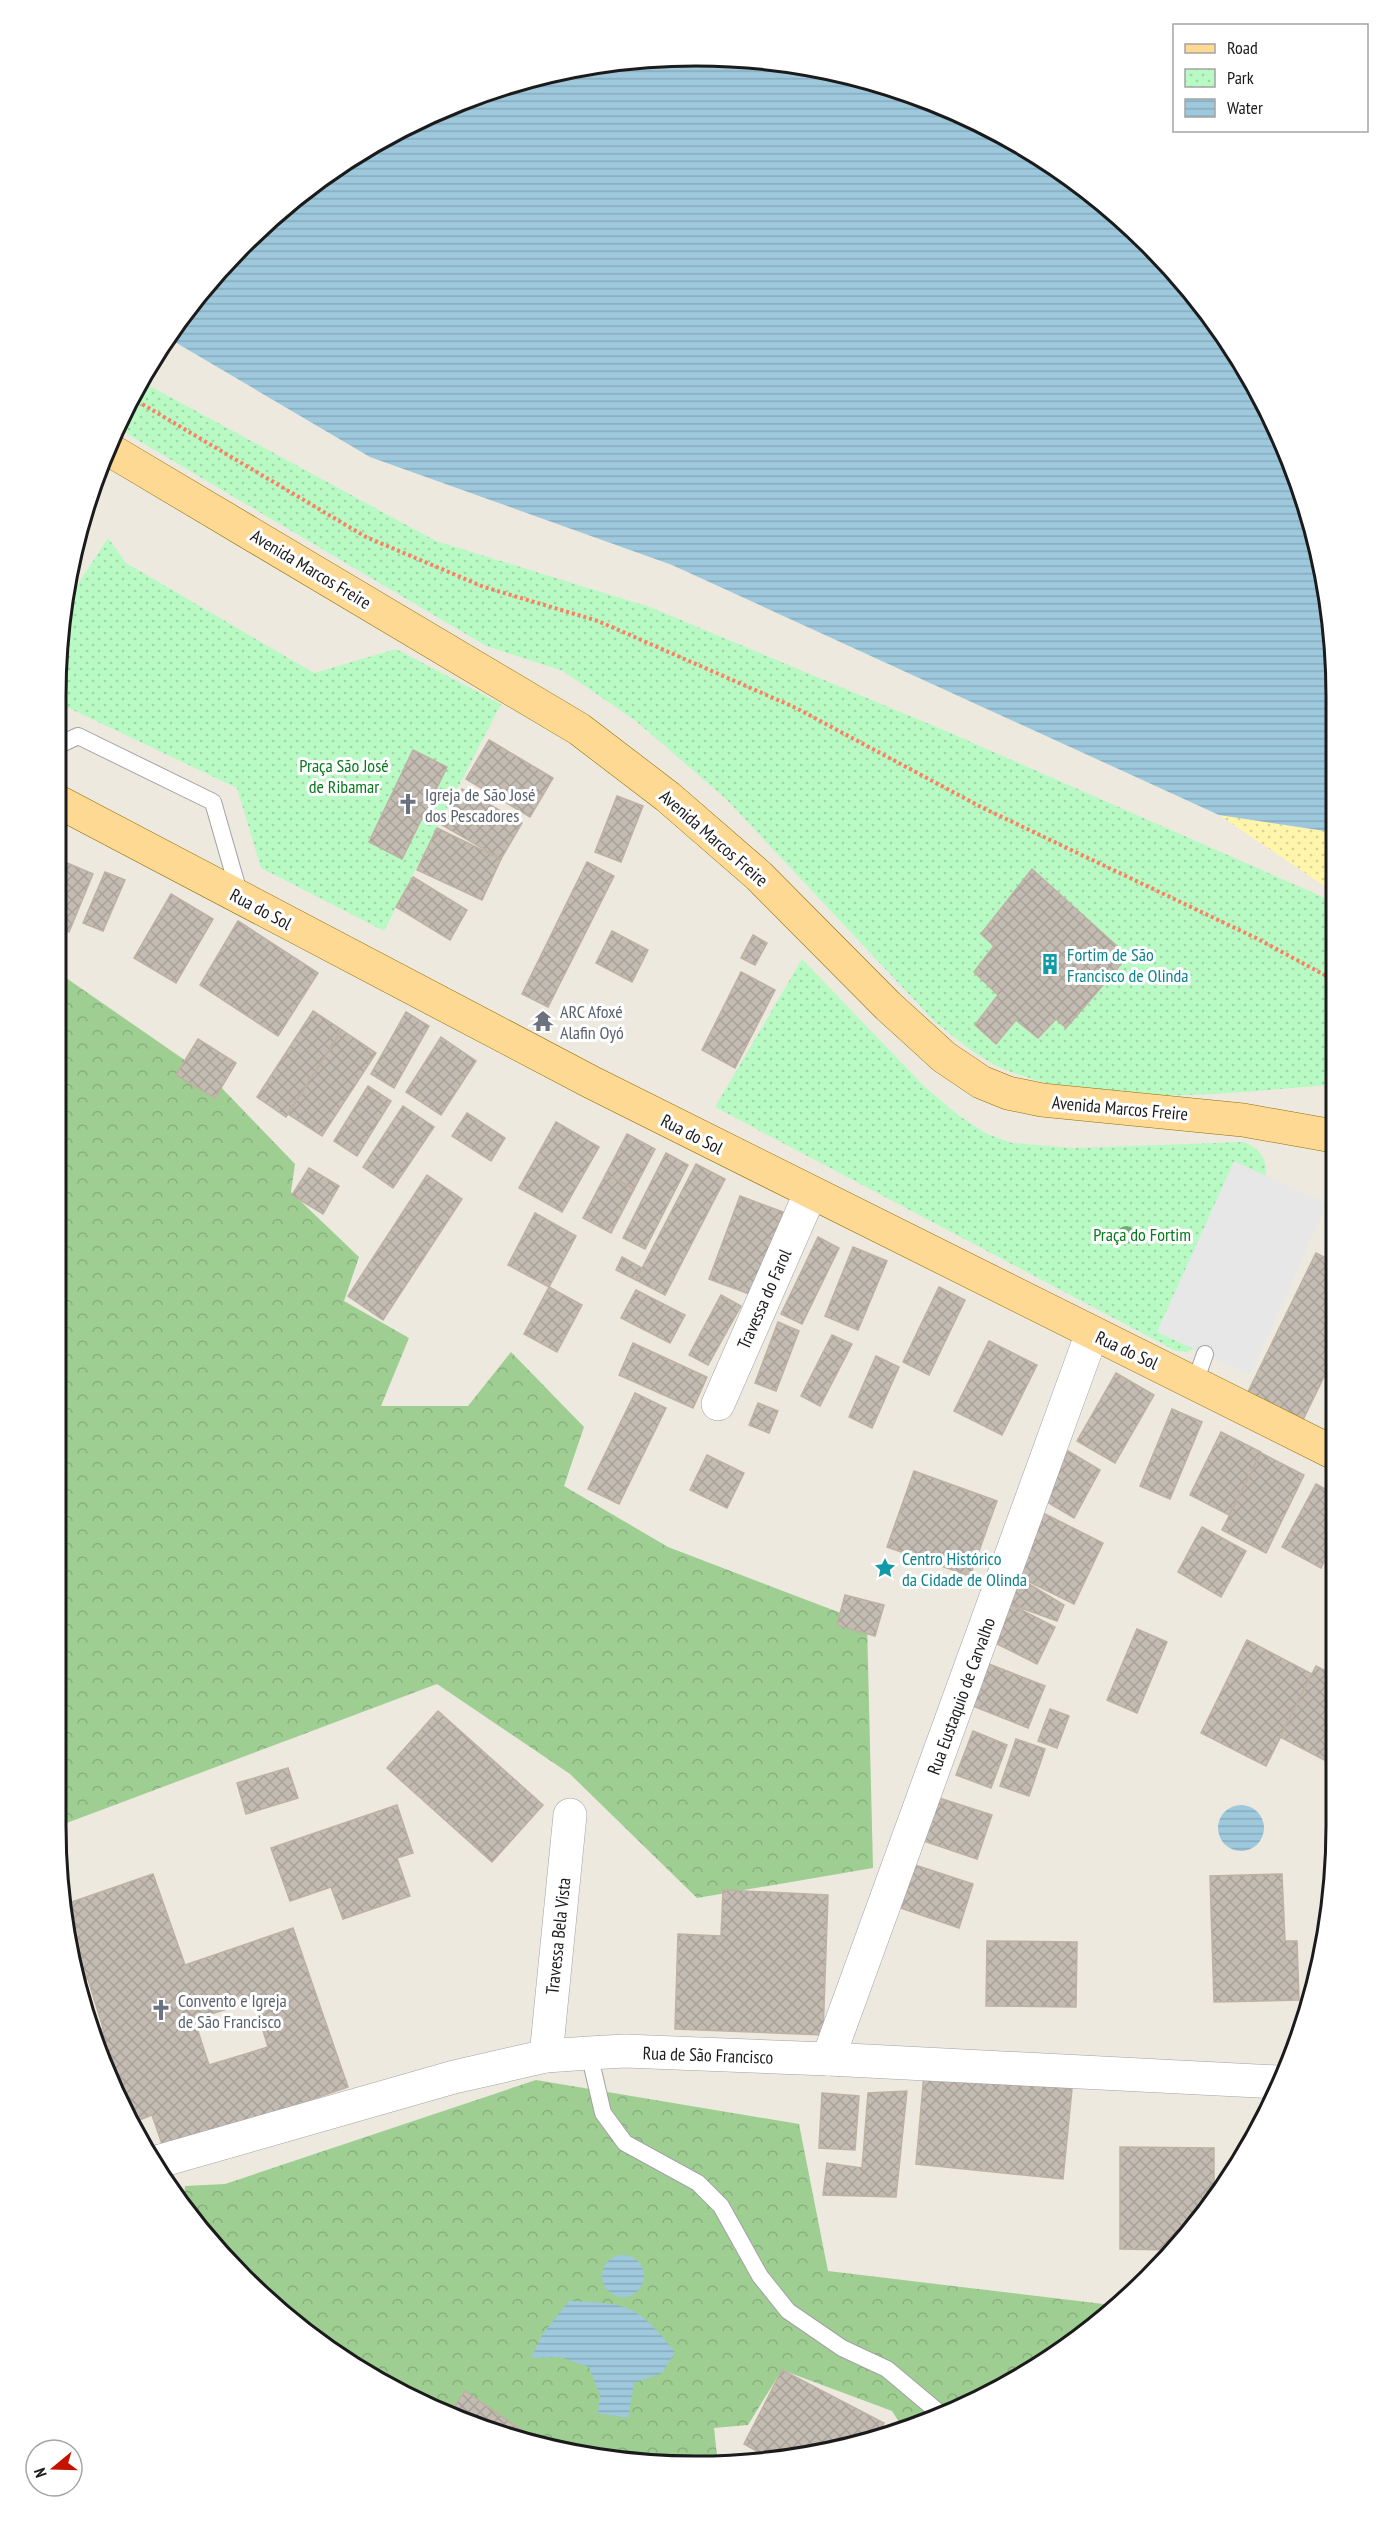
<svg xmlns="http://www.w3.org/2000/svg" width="1392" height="2522" font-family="'PT Sans Narrow',sans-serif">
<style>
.forest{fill:url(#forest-crowns)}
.sand{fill:url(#sand-dots)}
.park{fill:url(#park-dots)}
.parking{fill:#e7e7e7}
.water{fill:url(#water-rules)}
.building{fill:url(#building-cross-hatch);stroke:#beb1a2;stroke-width:1.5;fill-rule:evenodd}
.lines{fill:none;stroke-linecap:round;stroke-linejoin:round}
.lane-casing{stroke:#a2a2a2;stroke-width:18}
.street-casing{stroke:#a2a2a2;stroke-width:34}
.primary-casing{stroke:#916e00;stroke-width:34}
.path{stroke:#fd7e60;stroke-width:4;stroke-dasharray:3 3;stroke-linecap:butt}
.lane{stroke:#fff;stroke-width:16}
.street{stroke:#fff;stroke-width:33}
.primary{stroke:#fed993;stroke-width:33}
.tree{fill:#6fab74}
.labels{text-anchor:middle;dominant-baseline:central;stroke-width:6;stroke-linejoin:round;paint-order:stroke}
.street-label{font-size:18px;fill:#1b1b1b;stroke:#fff}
.park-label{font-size:18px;fill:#08791c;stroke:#fff}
.worship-label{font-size:18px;fill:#5b616d;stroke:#fff;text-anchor:start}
.culture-label{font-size:18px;fill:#0d838f;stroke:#fff;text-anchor:start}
.rim{fill:none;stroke:#1b1b1b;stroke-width:3}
</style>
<defs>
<pattern id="forest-crowns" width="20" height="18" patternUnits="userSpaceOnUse" patternTransform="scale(1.5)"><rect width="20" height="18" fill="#9fce93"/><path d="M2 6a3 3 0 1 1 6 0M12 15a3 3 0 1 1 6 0" fill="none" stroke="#88b07e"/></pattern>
<pattern id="sand-dots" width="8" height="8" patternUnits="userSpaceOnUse" patternTransform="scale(1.5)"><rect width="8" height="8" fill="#fff6ab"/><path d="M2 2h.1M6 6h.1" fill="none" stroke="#dad293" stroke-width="1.8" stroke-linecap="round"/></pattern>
<pattern id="park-dots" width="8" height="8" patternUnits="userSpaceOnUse" patternTransform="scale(1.5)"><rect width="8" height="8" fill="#b9fac4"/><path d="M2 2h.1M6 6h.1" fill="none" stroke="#9ed6a8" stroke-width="1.8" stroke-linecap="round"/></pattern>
<pattern id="water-rules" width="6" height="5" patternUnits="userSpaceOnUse" patternTransform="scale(1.5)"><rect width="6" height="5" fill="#9ec8dc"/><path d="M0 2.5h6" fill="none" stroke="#88abbc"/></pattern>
<pattern id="building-cross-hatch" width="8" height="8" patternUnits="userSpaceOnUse" patternTransform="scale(1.5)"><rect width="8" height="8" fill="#c4bcb3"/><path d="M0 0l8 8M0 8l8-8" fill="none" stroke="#a8a199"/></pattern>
</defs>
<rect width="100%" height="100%" fill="#ede9df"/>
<g class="forest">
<path d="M56,971L215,1081L295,1164L291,1192L359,1257L344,1301L409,1338L381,1406H468L511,1352L584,1427L564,1486L668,1547L867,1623L873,1868L697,1898L570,1774L437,1684L56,1827Z"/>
<path d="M536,2080L799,2124L828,2271L1120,2306C1061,2359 979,2405 904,2430L892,2411L782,2370L748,2425L714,2428L718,2465H654L531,2445L451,2418L340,2359L273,2307L183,2208L185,2186L225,2184Z"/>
</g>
<path class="sand" d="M1219,815L1332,832V891Z"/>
<g class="park">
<path d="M139,380L436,541L650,607L946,731L1332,901L1333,1085C1224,1092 1110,1111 1006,1070C979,1059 956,1038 934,1021L726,799L636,721L563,671L486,646L119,429Z"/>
<path d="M108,538L126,563L314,673L396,649L501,704L384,931L261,868L237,788L69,708L57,715V654L65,604Z"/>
<path d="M802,959L925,1087L958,1115L987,1134L1012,1143L1073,1148L1244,1142C1260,1149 1267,1158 1266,1175L1194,1349L1187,1352L1176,1351L715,1107Z"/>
</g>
<path class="parking" d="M1234,1161L1327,1204L1250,1375L1157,1332Z"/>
<g class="water">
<path d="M654,57L779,61L902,89L1016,141L1149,243L1229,340L1302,490L1331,613L1332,832L1219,815L672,565L370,457L168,338L214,274L306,188L412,122L530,77Z"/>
<circle cx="1241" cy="1828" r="23"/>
<circle cx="623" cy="2276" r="21"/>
<path d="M569,2301C629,2304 636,2303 675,2352L662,2373L634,2383L628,2418L598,2413L600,2395L589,2367L560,2357L531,2358L542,2335Z"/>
</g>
<g class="building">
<path d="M489,740L553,778L530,817L466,779Z"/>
<path d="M413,750L447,767L402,859L369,842Z"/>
<path d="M462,789L522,823L501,859L442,825Z"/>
<path d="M617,796L643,806L621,862L595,852Z"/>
<path d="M437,828L501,859L482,900L417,870Z"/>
<path d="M60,860L93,874L69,932L57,927V868Z"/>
<path d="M587,862L614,876L548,1007L522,994Z"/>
<path d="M1032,869L1128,956L1066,1028L1056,1019L1038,1038L1016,1020L996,1044L975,1025L998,995L974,972L994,946L981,934Z"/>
<path d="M105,872L125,880L103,931L83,923Z"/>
<path d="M413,877L467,910L450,940L396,907Z"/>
<path d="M171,894L213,919L176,983L134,958Z"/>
<path d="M238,921L318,973L278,1036L200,985Z"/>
<path d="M612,931L648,950L632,982L596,963Z"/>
<path d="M753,935L767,943L755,965L741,958Z"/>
<path d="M741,972L775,990L735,1068L702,1050Z"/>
<path d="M313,1011L342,1030L286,1117L257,1097Z"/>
<path d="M406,1012L429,1026L394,1088L371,1074Z"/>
<path d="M342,1030L376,1053L322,1136L288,1114Z"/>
<path d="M441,1037L476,1061L441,1115L406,1092Z"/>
<path d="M198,1039L236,1063L215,1098L176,1075Z"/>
<path d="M368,1086L391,1101L357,1156L334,1141Z"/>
<path d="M403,1106L434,1127L393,1188L363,1167Z"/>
<path d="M467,1113L505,1138L491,1161L452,1136Z"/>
<path d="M556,1122L599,1147L562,1212L519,1188Z"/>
<path d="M627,1134L655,1149L634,1189L606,1174Z"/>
<path d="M666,1153L688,1165L645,1249L623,1238Z"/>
<path d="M696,1164L725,1179L665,1295L636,1280Z"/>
<path d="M309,1168L339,1186L323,1214L292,1195Z"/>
<path d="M606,1174L634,1189L611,1233L583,1218Z"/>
<path d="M427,1175L462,1199L383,1320L348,1296Z"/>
<path d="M740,1196L783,1212L752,1295L709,1279Z"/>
<path d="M535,1213L576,1236L549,1287L508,1265Z"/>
<path d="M818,1237L839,1248L802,1324L781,1314Z"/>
<path d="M853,1247L887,1261L858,1330L825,1316Z"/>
<path d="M1316,1253L1333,1262V1358L1301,1424L1246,1396Z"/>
<path d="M622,1257L642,1268L636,1280L616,1270Z"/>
<path d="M549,1287L582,1305L557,1352L524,1334Z"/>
<path d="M939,1287L965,1300L929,1375L903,1362Z"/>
<path d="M636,1290L685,1315L670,1343L621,1318Z"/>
<path d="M721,1295L741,1306L708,1365L689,1355Z"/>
<path d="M778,1322L799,1331L776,1391L755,1383Z"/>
<path d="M832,1335L852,1344L820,1406L801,1396Z"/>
<path d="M989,1341L1037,1365L1002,1435L954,1411Z"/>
<path d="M633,1343L707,1377L693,1408L619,1375Z"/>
<path d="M876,1356L899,1367L872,1428L849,1417Z"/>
<path d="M1116,1373L1154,1395L1115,1463L1077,1441Z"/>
<path d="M635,1393L666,1408L619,1504L588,1489Z"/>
<path d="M758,1403L778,1411L769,1433L749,1425Z"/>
<path d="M1172,1409L1202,1422L1170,1499L1140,1486Z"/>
<path d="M1221,1432L1261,1452L1229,1515L1190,1495Z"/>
<path d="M1068,1451L1100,1470L1074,1518L1042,1499Z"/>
<path d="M1261,1453L1304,1475L1266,1553L1222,1530Z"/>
<path d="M707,1455L744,1473L727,1508L690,1490Z"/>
<path d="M914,1471L997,1501L970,1576L887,1547Z"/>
<path d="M1316,1484L1334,1494V1543L1321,1568L1282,1547Z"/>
<path d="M1041,1512L1103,1543L1074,1604L1011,1573Z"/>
<path d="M1202,1527L1246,1551L1221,1597L1178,1572Z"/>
<path d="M1019,1578L1064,1605L1057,1621L1010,1604Z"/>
<path d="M845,1595L884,1605L875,1636L837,1625Z"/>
<path d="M1010,1604L1055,1627L1037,1664L991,1641Z"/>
<path d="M1137,1629L1167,1642L1137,1713L1107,1700Z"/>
<path d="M1247,1640L1312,1674L1266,1766L1201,1733Z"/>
<path d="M984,1662L1045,1686L1028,1728L968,1704Z"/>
<path d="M1316,1666L1335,1676V1758L1332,1764L1280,1737Z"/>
<path d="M1050,1709L1069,1716L1057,1748L1038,1741Z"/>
<path d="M438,1711L543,1805L492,1862L387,1768Z"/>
<path d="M973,1731L1007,1745L991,1788L956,1775Z"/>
<path d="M1016,1739L1045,1749L1029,1796L1000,1786Z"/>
<path d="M288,1768L298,1798L246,1814L237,1783Z"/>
<path d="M933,1796L992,1815L977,1859L918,1839Z"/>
<path d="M397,1805L413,1853L397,1858L410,1896L343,1919L331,1887L290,1901L271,1848Z"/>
<path d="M906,1862L973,1884L959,1928L892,1905Z"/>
<path d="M153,1874L185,1965L293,1928L348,2087L164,2150L152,2115L131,2123L90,2032L103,2028L88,1979L76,1982L68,1951L63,1905ZM254,2001L268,2047L209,2065L194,2019Z"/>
<path d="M1282,1874L1285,1941H1297L1299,2000L1214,2002L1210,1876Z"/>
<path d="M723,1890L828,1895L823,2035L675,2029L678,1934L721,1936Z"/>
<path d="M987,1941L1077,1942L1076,2007L986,2006Z"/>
<path d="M924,2074L1072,2089L1063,2179L916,2164Z"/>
<path d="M907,2091L896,2197L823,2195L827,2163L862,2168L868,2093Z"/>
<path d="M822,2093L859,2096L855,2150L819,2148Z"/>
<path d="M1120,2147L1214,2148V2201L1204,2216L1172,2250L1120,2249Z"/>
<path d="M782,2370L884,2423L875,2440L772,2460L744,2444Z"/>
<path d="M465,2391L547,2448L531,2445L448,2416Z"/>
</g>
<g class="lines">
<defs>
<g id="lane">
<path d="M57,746L78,736L213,802L240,896"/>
<path d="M1195,1382L1205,1354"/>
<path d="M589,2053L603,2113L625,2143L698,2183L721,2206L760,2276L788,2311L842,2348L887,2369L937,2411"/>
</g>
<g id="street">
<path d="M718,1404L810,1194"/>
<path d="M546,2056L570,1815"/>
<path d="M828,2059L1092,1333"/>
<path d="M153,2163L454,2077L546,2056L589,2053L625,2051L828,2059L1277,2082"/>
</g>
<g id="primary">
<path d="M110,450L579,729L668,797L759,876L888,1006L944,1057L981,1082L1008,1093L1042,1100L1243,1120L1333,1136"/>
<path d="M57,801L591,1082L1334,1453"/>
</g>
</defs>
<use href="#lane" class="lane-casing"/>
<use href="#street" class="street-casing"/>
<use href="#primary" class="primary-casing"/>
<path class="path" d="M132,398L366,537L484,587L598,621L796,708L981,807L1256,938L1332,979"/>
<use href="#lane" class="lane"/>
<use href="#street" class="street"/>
<use href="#primary" class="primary"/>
</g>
<circle class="tree" cx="1126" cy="1235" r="9"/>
<defs>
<symbol id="church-bare" viewBox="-9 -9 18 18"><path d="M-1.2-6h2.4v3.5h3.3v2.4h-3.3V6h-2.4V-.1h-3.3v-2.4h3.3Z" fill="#6b7280" stroke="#fff" stroke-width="2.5" paint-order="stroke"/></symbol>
<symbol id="building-bare" viewBox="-9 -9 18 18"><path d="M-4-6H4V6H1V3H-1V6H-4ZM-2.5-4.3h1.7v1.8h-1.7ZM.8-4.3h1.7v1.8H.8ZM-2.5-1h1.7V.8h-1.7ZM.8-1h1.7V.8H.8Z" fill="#0f9aa8" stroke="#fff" stroke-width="2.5" paint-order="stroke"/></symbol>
<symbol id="temple-bare" viewBox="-9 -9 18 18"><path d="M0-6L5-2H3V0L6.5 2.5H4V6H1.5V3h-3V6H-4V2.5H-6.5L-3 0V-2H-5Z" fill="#6b7280" stroke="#fff" stroke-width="2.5" paint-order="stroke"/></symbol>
<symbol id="sight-bare" viewBox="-9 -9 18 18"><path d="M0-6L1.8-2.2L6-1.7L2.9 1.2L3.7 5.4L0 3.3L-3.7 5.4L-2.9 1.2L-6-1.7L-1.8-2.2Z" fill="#0f9aa8" stroke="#fff" stroke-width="2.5" paint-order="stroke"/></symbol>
</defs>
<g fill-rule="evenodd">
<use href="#church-bare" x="393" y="789" width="30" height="30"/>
<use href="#building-bare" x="1035" y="949" width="30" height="30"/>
<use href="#temple-bare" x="528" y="1006" width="30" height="30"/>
<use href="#sight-bare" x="870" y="1553" width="30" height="30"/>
<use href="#church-bare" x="146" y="1995" width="30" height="30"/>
</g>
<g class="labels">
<g class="street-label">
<text transform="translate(311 569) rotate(31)">Avenida Marcos Freire</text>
<text transform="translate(714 838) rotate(41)">Avenida Marcos Freire</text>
<text transform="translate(261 909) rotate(28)">Rua do Sol</text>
<text transform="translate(1120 1108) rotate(5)">Avenida Marcos Freire</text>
<text transform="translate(692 1134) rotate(27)">Rua do Sol</text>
<text transform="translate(764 1299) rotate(-66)">Travessa do Farol</text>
<text transform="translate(1127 1350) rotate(25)">Rua do Sol</text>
<text transform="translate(961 1696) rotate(-70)">Rua Eustaquio de Carvalho</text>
<text transform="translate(558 1936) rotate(-84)">Travessa Bela Vista</text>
<text transform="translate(708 2055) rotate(2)">Rua de São Francisco</text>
</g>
<g class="park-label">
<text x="344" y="765">Praça São José<tspan x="344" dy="21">de Ribamar</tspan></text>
<text x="1142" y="1234">Praça do Fortim</text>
</g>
<g class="worship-label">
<text x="425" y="794">Igreja de São José<tspan x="425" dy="21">dos Pescadores</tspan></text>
<text x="560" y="1011">ARC Afoxé<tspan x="560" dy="21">Alafin Oyó</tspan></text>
<text x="178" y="2000">Convento e Igreja<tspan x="178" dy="21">de São Francisco</tspan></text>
</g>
<g class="culture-label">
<text x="1067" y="954">Fortim de São<tspan x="1067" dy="21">Francisco de Olinda</tspan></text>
<text x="902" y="1558">Centro Histórico<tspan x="902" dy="21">da Cidade de Olinda</tspan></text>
</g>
</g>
<path d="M0 0H1392V2522H0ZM696 66H696A630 630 0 0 1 1326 696V1826A630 630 0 0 1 696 2456H696A630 630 0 0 1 66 1826V696A630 630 0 0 1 696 66Z" fill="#fff" fill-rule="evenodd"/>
<path class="rim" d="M696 66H696A630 630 0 0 1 1326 696V1826A630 630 0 0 1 696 2456H696A630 630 0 0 1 66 1826V696A630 630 0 0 1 696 66Z"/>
<rect x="1173" y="24" width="195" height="108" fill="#ffffff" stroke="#a4a4a4" stroke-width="1.5"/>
<rect x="1185" y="44" width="30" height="9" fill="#fed993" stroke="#a4a4a4" stroke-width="1.5"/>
<text x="1227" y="54" font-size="18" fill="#1b1b1b">Road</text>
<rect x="1185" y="69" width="30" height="18" fill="url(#park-dots)" stroke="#a4a4a4" stroke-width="1.5"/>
<text x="1227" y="84" font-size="18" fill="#1b1b1b">Park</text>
<rect x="1185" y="99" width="30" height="18" fill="url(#water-rules)" stroke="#a4a4a4" stroke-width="1.5"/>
<text x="1227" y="114" font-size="18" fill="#1b1b1b">Water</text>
<g transform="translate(54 2468) rotate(251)"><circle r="28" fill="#ffffff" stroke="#a4a4a4" stroke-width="1.5"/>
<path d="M0-4.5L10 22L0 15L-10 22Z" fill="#c51200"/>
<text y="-9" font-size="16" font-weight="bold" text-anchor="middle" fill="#1b1b1b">N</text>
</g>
</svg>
